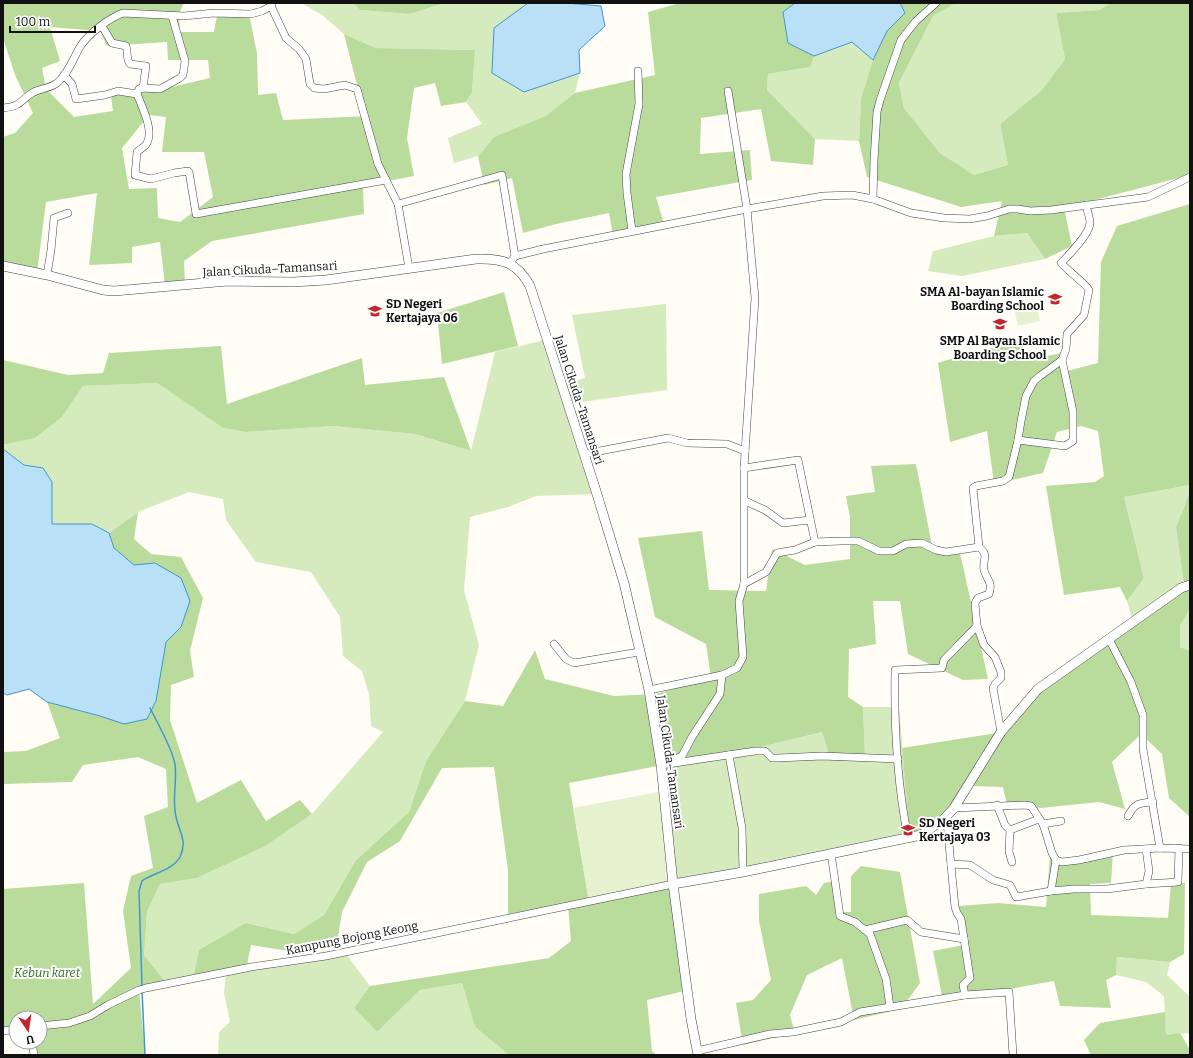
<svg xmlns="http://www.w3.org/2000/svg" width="1193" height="1058" font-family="Bitter,serif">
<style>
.green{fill:#d5ebbd}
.forest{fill:#b9dc9c;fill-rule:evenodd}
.pitch{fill:#e6f2cf}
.water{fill:#b9e0f7;stroke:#3f96cf}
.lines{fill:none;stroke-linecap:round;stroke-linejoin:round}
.stream{stroke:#3f96cf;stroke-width:1.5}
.minor-casing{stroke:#444;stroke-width:8}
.tertiary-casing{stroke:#444;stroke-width:10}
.minor{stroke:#fff;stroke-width:7}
.tertiary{stroke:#fff;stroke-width:9}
.labels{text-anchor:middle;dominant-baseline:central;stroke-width:4;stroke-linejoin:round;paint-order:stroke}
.street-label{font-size:12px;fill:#111;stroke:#fff}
.poi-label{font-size:12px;font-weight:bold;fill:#111;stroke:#fff;text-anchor:start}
.park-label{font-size:12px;font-style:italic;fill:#2f6b1f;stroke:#fff}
</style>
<rect width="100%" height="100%" fill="#fffdf5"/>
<g class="green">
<path d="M301,3H353L360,10L410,14L445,3H528L494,28L524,92L580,73L575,93L547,116L494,137L478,156L454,163L448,138L482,124L466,102L472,92L475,50L376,48L344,34L322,15Z"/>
<path d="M956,3H1111L1099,10L1056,13L1065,59L1041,91L1000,124L1008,165L974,175L940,153L904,108L899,83L933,16Z"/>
<path d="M852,41L873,60L861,98L859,141L815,139L767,90L768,74L809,67L814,56Z"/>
<path d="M1027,233L1045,259L962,276L928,271L933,251L994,236Z"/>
<path d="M666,304L667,390L567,404L598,494L536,496L508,507L470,517L464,590L479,645L465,701L426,761L409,812L356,860L324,915L294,934L246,923L193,980L167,984L144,955L147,912L160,884L197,878L264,846L312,814L383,732L371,726L369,694L362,671L343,656L340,617L311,572L256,562L226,520L223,499L189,492L138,512L109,533L92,524H52V482L43,468L24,465L3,449V445L35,438L62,417L83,386L157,383L223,428L245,432L333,426L415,434L471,451L495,352L545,340L561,386L585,378L572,315Z"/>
<path d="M1190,485V492L1176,527L1184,583L1133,622L1127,601L1144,578L1124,497Z"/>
<path d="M1189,610H1190V651L1180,647V626Z"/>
<path d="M863,707H899L910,838L674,884L663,765L709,760L822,732L865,755Z"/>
<path d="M346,954L370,986L354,1008L377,1032L420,990L462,983L475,1027L509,1055H208L218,1054L219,1032L230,1022L224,993L226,973Z"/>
<path d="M1117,957L1170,962L1167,975L1188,995L1190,996V1033L1166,1035L1164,996L1146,982L1116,975Z"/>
</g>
<g class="forest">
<path d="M3,3H184L179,13L180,32H214L217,16L249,14L257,53L258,95L276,93L283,120L367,116L356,81L344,34L376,48L475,50L472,92L466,102L441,106L435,83L414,88L407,138L414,176L363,186L364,214L212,241L184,261L185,284L165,285L160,242L132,247V263L89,265L97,193L46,202L37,273L3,267V137L15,133L33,113L15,75L3,38ZM50,27L100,31L107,46L167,42L168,60H208L210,78L150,92L110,89L113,111L74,117L46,89L42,68L60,61ZM149,115L166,117L162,152H204L213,197L180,222L158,218L157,188L129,189L122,148Z"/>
<path d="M353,3H445L410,14L360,10Z"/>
<path d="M680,3H795L783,12L788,43L814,56L810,67L768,74L767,90L815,139L813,165L771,161L761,109L701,118L700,154L750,150L752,180L656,197L664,224L613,235L609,213L556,224L523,233L512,178L484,185L478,156L494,137L546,116L575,93L655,75L648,12Z"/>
<path d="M900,3H956L933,16L899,83L904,108L940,153L974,175L1008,165L1000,124L1041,91L1065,59L1056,13L1099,10L1111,3H1190V175L1064,208L1072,246L1045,259L1027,233L994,236L1002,201L961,207L867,177L859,141L861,98L873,60L887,31L905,13Z"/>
<path d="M1190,204V485L1124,497L1144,578L1127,601L1120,587L1064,595L1046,486L1095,482L1104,476L1098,431L1081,426L1057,432L1043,473L994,484L987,431L950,442L938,363L976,351L1023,342L1027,360L1062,353L1067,371L1098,363L1101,262L1117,226Z"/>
<path d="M504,292L518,346L442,364L437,313Z"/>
<path d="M221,346L227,404L362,358L365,385L444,377L471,451L415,434L333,426L245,432L223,428L157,383L83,386L62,417L35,438L3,445V360L68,375L103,373L109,353Z"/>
<path d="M916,464L933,551L960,553L988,679L963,680L908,654L900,601H873L876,644L849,649L848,697L863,707L865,756H830L822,732L709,760L663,765L569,783L589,902L674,884L688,990L647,1000L652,1051L656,1055H509L475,1027L462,983L420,990L377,1032L354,1008L370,986L549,958L571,941L568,906L508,918V870L494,767L442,768L400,841L367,862L342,912L338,937L301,953L251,945L246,970L193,980L199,950L246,923L294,934L324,915L356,860L409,812L426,761L465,701L503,706L535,650L545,679L614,696L656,694L711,678L706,644L655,617L638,538L702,531L709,590L766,591L772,549L805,565L850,559V517L846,496L875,492L871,466Z"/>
<path d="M1190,492V581L1185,583L1190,585V610H1189L1180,626V647L1190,651V817L1169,798L1162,754L1141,734L1112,762L1125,809L1099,802L1041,808L1007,805L1003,787L971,786L955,812L910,838L902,748L1003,732L1040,687L1184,584L1176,527Z"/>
<path d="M138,512L134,539L151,554L181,557L203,598L190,651L194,677L171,685L170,720L197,803L241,780L266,821L300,800L312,814L265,846L197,878L160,884L147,912L144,955L167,984L139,990L145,1055H34L33,1042H40V1018H16V1027L3,1029V889L84,883L93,1004L131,968L123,911L131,876L153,868L144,816L168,807L166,769L138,757L83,765L72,782L3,784V752L26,751L60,738L47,702L106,718L124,724L147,718L156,701L166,642L181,627L155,563L134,565L113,548L109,533Z"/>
<path d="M1113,853L1111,883L1090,884L1091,915L1168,918L1171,884L1185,883L1184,954L1170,962L1117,957L1116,975L1106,980L1111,1008L1060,1006L1054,981L943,1001L933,951L964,945L959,906L998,903L1046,907L1050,856L1082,862Z"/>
<path d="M861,866L900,872L920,983L901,1009L854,1020L842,958L807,975L790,1015L795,1033L743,1045L736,1003L753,1000L771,980L759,921V894L806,886L816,895L824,883L836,881L843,912H851V876Z"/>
<path d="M1165,1012L1166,1035L1180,1033L1189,1048V1055H1091L1084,1040L1100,1023Z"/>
</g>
<g class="pitch">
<path d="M1036,303L1040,321L1018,326L1014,308Z"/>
<path d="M664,791L674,884L589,902L573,808Z"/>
</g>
<g class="water">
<path d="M528,3H566L601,6L605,26L579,50L580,73L524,92L492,73L494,28Z"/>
<path d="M795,3H900L905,13L887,31L873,60L852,42L814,56L788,43L783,12Z"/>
<path d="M3,449L24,465L43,468L52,482V524H92L109,533L114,548L134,565L155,563L181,578L190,601L181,627L166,642L156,701L147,719L124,724L100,716L47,702L29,689L7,695L3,693Z"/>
</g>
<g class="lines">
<g class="stream">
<path d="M142,987L139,891L142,881C153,873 173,870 180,857C189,838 176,829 175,810C173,795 177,779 175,764C172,748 158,724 150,708"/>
<path d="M142,991L145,1055"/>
</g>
<defs>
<g id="minor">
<path d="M271,6L286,38L299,49L306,59L310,84L314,88L324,89L345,85L357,89L378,164L398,204L409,268"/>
<path d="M172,16L185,61L183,75L180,78L160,89L143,88L139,89L137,94C142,107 154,130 147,143C145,147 140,149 137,152L135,175L151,179L174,173L188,171L189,172L196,214L386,180"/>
<path d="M102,26L112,43L126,46C128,52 126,59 130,64L146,66L143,88"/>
<path d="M64,75L72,84L76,99L105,95L118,91L137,94"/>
<path d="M3,108C22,106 18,102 32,93C40,88 49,89 57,83C68,74 73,59 80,47C88,34 109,18 123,13L184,16L214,13L251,14L262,11L271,6L272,3"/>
<path d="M873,199L874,160L877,112L880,100L901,40L916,21L936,3"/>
<path d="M398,204L502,175L515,256"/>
<path d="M632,231L627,193L626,174L639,104L638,71"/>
<path d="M510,263L515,256L543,249L747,209L823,196L852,195L873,199L911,213L944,218L970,219L987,216L1009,209H1018L1030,211L1051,210L1148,197L1190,177"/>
<path d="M47,275L51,250L54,218L68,213"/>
<path d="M1018,440L1065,446L1073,441V412L1062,360"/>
<path d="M584,454L668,438L687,443L727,444L745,451"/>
<path d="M744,468L798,460L815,542"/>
<path d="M745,501L765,510L783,523L810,520"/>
<path d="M744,584L766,572L777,553L795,550L815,542L841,541H858L879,551H893L906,544L922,543L936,550L946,552L979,547"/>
<path d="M1109,639L1131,682L1143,715V749L1160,848"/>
<path d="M554,644L566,659L574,663L639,652"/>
<path d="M649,690L722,675L737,668L743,657L739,601L744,584V468L755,298L747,209L728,91"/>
<path d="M1001,732L993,688L995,684L1001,678V672L995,657L984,645L977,626L975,603L978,598L989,594C993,581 987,581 984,570C982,559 990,556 979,547L973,488L976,486L1003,481L1009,477L1018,440L1021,421L1026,396L1034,381L1040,376L1062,360L1066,349L1067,334L1084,315L1089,290C1088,286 1066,269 1061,263C1068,256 1090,233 1090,223C1090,217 1087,211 1086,205"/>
<path d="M729,755L742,828L743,872"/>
<path d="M671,761L682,756L692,737L720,694L722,675"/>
<path d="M661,765L755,751H765L772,758H778L822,756L898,759"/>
<path d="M997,805L1005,825L1010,830L1009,852L1012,862"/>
<path d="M954,808L1025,805L1031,806L1043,824L1052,853L1056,860L1062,862L1079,860L1124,850L1160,848L1190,849"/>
<path d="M1128,816C1135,803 1139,803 1153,802"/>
<path d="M944,819L947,823L955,907L957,913L961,919L970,978L963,985L965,995"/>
<path d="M1043,824L1061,821"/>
<path d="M1010,830L1039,819"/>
<path d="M908,838C897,783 894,726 895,670L942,668L944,660L977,626"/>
<path d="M831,853L840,916L855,922L870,934L886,979L890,1007"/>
<path d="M951,864L970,865L993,880L1010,885L1016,897L1051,891L1056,860"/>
<path d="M1146,884L1149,871L1146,849"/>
<path d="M1051,891L1074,889H1107L1146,884L1178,882L1179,848"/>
<path d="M865,930L907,920L921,932L964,939"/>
<path d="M40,1026L69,1023L90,1016L108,1005L139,990L146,988L251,967L326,956L673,884"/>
<path d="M3,1031L16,1029"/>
<path d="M32,1042L34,1055"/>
<path d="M697,1051L770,1034L793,1032L841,1022L860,1012L965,995L1009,992L1013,1055"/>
</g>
<g id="tertiary">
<path d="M3,266L47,275L103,290L114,291L228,281L293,282L326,280L476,259C502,258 517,262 530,286L596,491L624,583L649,690L661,765L673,884L691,1019L698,1055"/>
<path d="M673,884L743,872L921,835L944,819L954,808L1001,732L1038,689L1181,588L1190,585"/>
</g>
</defs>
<use href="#minor" class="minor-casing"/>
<use href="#tertiary" class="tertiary-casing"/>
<use href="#minor" class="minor"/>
<use href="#tertiary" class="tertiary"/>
</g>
<defs>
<symbol id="school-bare" viewBox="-9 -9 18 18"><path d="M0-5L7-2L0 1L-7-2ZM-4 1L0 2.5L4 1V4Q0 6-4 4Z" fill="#c4262e" stroke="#fff" stroke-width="2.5" paint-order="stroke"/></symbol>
</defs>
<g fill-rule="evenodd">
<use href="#school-bare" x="1045" y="289" width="20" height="20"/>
<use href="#school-bare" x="365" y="301" width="20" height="20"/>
<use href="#school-bare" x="990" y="314" width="20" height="20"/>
<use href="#school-bare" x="898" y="820" width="20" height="20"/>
</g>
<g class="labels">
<g class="street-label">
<text transform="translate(270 269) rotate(-3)">Jalan Cikuda–Tamansari</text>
<text transform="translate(579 400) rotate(72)">Jalan Cikuda–Tamansari</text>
<text transform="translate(670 762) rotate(82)">Jalan Cikuda–Tamansari</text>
<text transform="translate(352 938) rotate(-11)">Kampung Bojong Keong</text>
</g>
<g class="poi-label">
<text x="1044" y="292" text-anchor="end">SMA Al-bayan Islamic<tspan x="1044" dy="14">Boarding School</tspan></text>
<text x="386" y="304">SD Negeri<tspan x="386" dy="14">Kertajaya 06</tspan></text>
<text x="1000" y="341" text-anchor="middle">SMP Al Bayan Islamic<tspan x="1000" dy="14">Boarding School</tspan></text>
<text x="919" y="823">SD Negeri<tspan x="919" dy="14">Kertajaya 03</tspan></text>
</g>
<g class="park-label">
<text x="47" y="973">Kebun karet</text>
</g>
</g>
<rect width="1193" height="1058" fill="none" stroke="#111111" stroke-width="8"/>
<g transform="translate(28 1030) rotate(167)"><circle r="19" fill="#ffffff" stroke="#a0a0a0"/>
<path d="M0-3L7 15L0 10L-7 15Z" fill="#c4262e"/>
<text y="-6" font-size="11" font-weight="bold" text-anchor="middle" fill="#111111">U</text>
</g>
<path d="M10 26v6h85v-6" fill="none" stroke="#111111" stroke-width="2"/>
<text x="16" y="26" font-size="12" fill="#111111" stroke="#ffffff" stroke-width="3" paint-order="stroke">100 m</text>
</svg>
